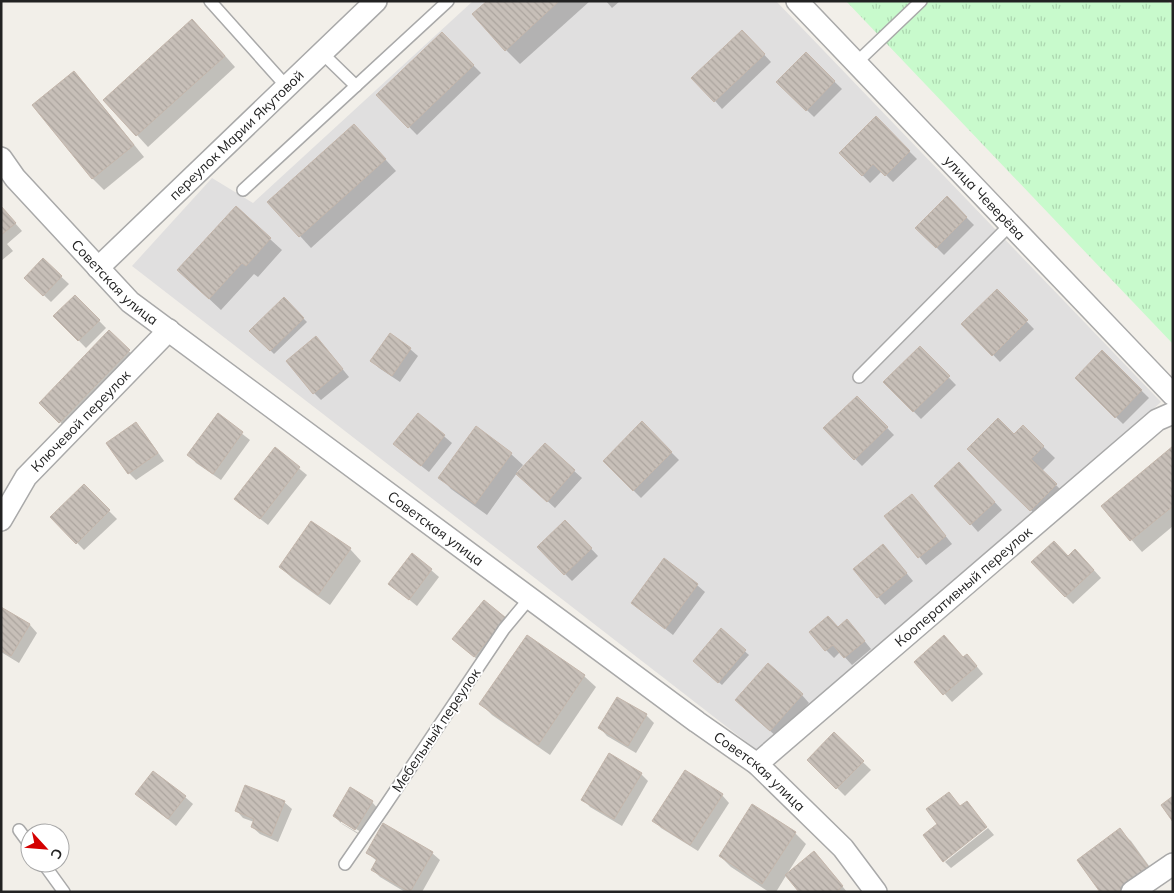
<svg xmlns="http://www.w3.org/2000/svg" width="1174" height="893" font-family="Mulish,sans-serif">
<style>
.residential{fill:#e0dfdf}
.park{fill:url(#park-tufts)}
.shadow{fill:#0003;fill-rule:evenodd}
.building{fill:url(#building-back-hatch);stroke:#c4b6ab}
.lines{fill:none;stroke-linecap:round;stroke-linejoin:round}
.lane-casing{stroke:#a9a9a9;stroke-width:14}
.street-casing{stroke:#a9a9a9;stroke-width:24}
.lane{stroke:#fff;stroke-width:11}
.street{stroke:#fff;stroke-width:21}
.labels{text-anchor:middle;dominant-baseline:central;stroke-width:4;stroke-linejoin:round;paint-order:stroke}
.street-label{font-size:14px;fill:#222;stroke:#fff}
</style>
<defs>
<pattern id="park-tufts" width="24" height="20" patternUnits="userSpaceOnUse" patternTransform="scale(1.25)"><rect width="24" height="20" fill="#c8facc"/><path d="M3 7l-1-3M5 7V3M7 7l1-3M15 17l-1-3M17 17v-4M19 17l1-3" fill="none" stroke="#acd6af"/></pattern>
<pattern id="building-back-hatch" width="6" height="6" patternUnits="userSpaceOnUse" patternTransform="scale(1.25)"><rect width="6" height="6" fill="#c7bfb8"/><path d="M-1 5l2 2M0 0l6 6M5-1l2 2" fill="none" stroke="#aba49e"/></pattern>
</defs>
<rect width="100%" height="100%" fill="#f2efe9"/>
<path class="residential" d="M473,1H776L1161,402L970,570L758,751L132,266L212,178L253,203Z"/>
<path class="park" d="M846,1H1167L1173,6V344Z"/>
<g class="shadow">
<path d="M488,1H590L520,64L506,50Z"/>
<path d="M606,1H620L612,8Z"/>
<path d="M204,32L235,67L148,147L105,100Z"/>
<path d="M442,34L481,73L417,135L378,95Z"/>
<path d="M750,39L771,62L722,109L715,101Z"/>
<path d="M806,54L842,89L814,117L778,82Z"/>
<path d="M74,73L85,84L144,157L104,190L92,178Z"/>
<path d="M876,118L917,159L893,182L882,171L870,183L841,153Z"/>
<path d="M365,137L396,171L311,248L269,202Z"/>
<path d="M947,198L974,225L944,255L917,228Z"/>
<path d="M1,207L22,231L7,244L13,251L1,261Z"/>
<path d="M236,208L282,250L258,277L254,274L221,310L190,281Z"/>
<path d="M43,260L69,284L51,302L26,278Z"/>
<path d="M997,291L1034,329L1000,362L963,324Z"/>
<path d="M75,296L106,328L86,348L55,316Z"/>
<path d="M284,299L307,322L274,354L251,331Z"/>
<path d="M109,332L136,358L67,429L41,403Z"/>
<path d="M323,345L349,377L321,400L314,393Z"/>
<path d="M920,348L956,385L921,419L885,382Z"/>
<path d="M410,349L418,356L400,382L379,368L372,361Z"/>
<path d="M1102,352L1149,398L1123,424L1076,378Z"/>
<path d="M857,397L894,435L862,466L825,428Z"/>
<path d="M418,414L452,443L429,472L402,451Z"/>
<path d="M218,415L250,440L221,480L196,463L189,455Z"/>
<path d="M642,423L679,460L641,498L604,461Z"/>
<path d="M136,424L143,431L164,461L136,480L129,473Z"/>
<path d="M1023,427L1055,458L1042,471L1067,496L1042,521L968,449L1014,435Z"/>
<path d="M476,428L511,454L523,465L517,472L519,473L545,445L582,478L555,508L517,473L487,515L451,489L440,477Z"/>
<path d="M1173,448V526L1142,552L1102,506Z"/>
<path d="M275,449L307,475L268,525L244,506Z"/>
<path d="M967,472L1002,510L978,532L971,524Z"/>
<path d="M84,486L117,519L84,550L52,517Z"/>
<path d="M919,503L952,544L926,565L886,516Z"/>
<path d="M565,521L598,556L572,581L538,547Z"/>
<path d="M350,549L361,561L330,605L292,578L280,567Z"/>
<path d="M890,553L913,581L885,605L878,597Z"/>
<path d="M1068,557L1083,558L1101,578L1073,604L1065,596Z"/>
<path d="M431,570L439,577L417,606L390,584Z"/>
<path d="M697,585L705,592L673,635L632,603Z"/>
<path d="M1,608L30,625L37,633L19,663L1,652Z"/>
<path d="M506,619L483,664L461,646Z"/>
<path d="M838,628H854L871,649L852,665L840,652L834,658L826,650Z"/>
<path d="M721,630L749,655L722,685L698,664Z"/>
<path d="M527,637L584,676L596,687L550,755L492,715L481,704Z"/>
<path d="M964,658L974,663L983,674L952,702L916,662Z"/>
<path d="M802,695L809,703L778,738L744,707Z"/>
<path d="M646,715L654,723L636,753L607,736L600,728Z"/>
<path d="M834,734L871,770L845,796L809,760Z"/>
<path d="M641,774L648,781L622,826L590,807L583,799Z"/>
<path d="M137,794L185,797L193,804L176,826Z"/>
<path d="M722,795L729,803L698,851L661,828L654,820Z"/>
<path d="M284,802L292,809L278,842L260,834L252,827L254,822L243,818L236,810Z"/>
<path d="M372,802L379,810L363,837L342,824L334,816ZM341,820L361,832L360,834L341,823Z"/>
<path d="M988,828L994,835L951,868L945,862Z"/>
<path d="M1119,830L1131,841L1160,881L1145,892H1102Z"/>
<path d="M795,833L806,844L787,874L821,860L847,892H801L787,874L776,892H769L731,867L720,856Z"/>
<path d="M367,853H432L440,860L422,892H405L380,877L372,869L377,861Z"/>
</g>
<g class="building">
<path d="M487,1H559L505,51L472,14Z"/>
<path d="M192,19L225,56L136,136L103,100Z"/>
<path d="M742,30L765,54L714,102L691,78Z"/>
<path d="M442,32L474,65L408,128L376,95Z"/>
<path d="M806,52L835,81L806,111L776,82Z"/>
<path d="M74,71L134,145L92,179L32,105Z"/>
<path d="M876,116L910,151L885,176L873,164L862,176L839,153Z"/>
<path d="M354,124L386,159L299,237L267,202Z"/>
<path d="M947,196L967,217L936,248L915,228Z"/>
<path d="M1,206L16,223L1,235Z"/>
<path d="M236,206L271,238L246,266L242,263L209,299L177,270Z"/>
<path d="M43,258L62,276L43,296L24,278Z"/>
<path d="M997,289L1028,320L992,356L961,324Z"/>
<path d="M75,295L100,320L78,341L53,316Z"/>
<path d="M284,297L304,318L270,351L249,331Z"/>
<path d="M109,330L130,350L59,423L39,403Z"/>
<path d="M390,333L411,348L392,376L370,361Z"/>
<path d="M316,336L343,369L313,394L286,361Z"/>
<path d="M920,346L950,376L913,412L883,382Z"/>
<path d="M1102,350L1142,390L1115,418L1075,378Z"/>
<path d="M857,396L888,427L854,460L823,428Z"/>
<path d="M218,413L243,432L213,474L187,455Z"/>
<path d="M418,413L445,435L421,466L393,444Z"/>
<path d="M998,418L1014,434L1023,425L1044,446L1031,459L1057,484L1030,511L967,449Z"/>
<path d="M642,421L672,452L633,491L603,461Z"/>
<path d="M136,422L158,453L128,474L106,443Z"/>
<path d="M476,426L512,453L475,504L438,478Z"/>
<path d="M545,443L575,470L547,502L516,474Z"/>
<path d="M1173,446V506L1130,541L1101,506Z"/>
<path d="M275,447L300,467L260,519L234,499Z"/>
<path d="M959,462L995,502L970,525L934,486Z"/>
<path d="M84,484L110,510L76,544L50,517Z"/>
<path d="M912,494L946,536L918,558L884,516Z"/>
<path d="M565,520L592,548L564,575L537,547Z"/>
<path d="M311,521L351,548L318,595L279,567Z"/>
<path d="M1054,541L1068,556L1075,549L1094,570L1065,597L1031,562Z"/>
<path d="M883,544L907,573L877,598L853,569Z"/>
<path d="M412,553L432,569L409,600L388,584Z"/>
<path d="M664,558L698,584L665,629L631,603Z"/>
<path d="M484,600L506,618L474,657L452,639Z"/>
<path d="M1,607L30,624L11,656L1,650Z"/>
<path d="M828,616L838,627L847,619L865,641L844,658L833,645L825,651L809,632Z"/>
<path d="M721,628L746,650L718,683L693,661Z"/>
<path d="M527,635L585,675L538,745L479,704Z"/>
<path d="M944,635L963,657L967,654L977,666L943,695L914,662Z"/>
<path d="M768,663L803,694L770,731L735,700Z"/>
<path d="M617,697L647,714L628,746L598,728Z"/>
<path d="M834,732L864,761L836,789L807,760Z"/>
<path d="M609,753L642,773L614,819L581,800Z"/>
<path d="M685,770L723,794L690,845L652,821Z"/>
<path d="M153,771L186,796L168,819L135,794Z"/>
<path d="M245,785L285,801L271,836L251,827L254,819L235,811Z"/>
<path d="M350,787L373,801L355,830L333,816Z"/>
<path d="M949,792L960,806L967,801L987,827L943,862L923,835L937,824L926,809Z"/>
<path d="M1173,796V822L1161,805Z"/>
<path d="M752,804L796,832L762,884L719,856Z"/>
<path d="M383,823L433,852L410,892L371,870L377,859L366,853Z"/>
<path d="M1120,828L1150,869L1119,892H1100L1077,860Z"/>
<path d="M814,851L843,886L836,892H799L785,875Z"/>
</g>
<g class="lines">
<defs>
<g id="lane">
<path d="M210,1L287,87"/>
<path d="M322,53L356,86"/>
<path d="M856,63L921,1"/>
<path d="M243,190L448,1"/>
<path d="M859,377L1010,225"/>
<path d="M19,830L30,845"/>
<path d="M43,863L64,892"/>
<path d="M345,864L385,806L504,629L529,599"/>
</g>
<g id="street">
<path id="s1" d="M797,1L1173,395"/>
<path id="s2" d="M1,158L15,178L130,302L697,722L757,764L843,848L876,892"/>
<path id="s3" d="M98,268L376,1"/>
<path id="s4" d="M1,520L26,477L169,330"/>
<path id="s5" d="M757,764L1157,420L1173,413"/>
<path d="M1132,892L1173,864"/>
</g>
</defs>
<use href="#lane" class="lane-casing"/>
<use href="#street" class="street-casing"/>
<use href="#lane" class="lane"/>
<use href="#street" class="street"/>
</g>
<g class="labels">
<g class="street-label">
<text stroke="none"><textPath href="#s3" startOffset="192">переулок Марии Якутовой</textPath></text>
<text stroke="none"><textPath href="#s1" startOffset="272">улица Чеверёва</textPath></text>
<text stroke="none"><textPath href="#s2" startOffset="169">Советская улица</textPath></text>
<text stroke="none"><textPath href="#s4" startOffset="128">Ключевой переулок</textPath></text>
<text stroke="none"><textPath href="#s2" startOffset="574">Советская улица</textPath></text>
<text stroke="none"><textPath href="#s5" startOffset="272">Кооперативный переулок</textPath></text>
<text transform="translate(436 730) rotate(-56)">Мебельный переулок</text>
<text stroke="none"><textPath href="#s2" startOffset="979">Советская улица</textPath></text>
</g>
</g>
<rect width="1174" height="893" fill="none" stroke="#222222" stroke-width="5"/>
<g transform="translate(45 848) rotate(116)"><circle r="24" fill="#ffffff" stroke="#a7a7a7"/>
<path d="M0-4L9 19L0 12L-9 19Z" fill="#d40000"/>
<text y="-8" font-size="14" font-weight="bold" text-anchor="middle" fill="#222222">С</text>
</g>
</svg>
